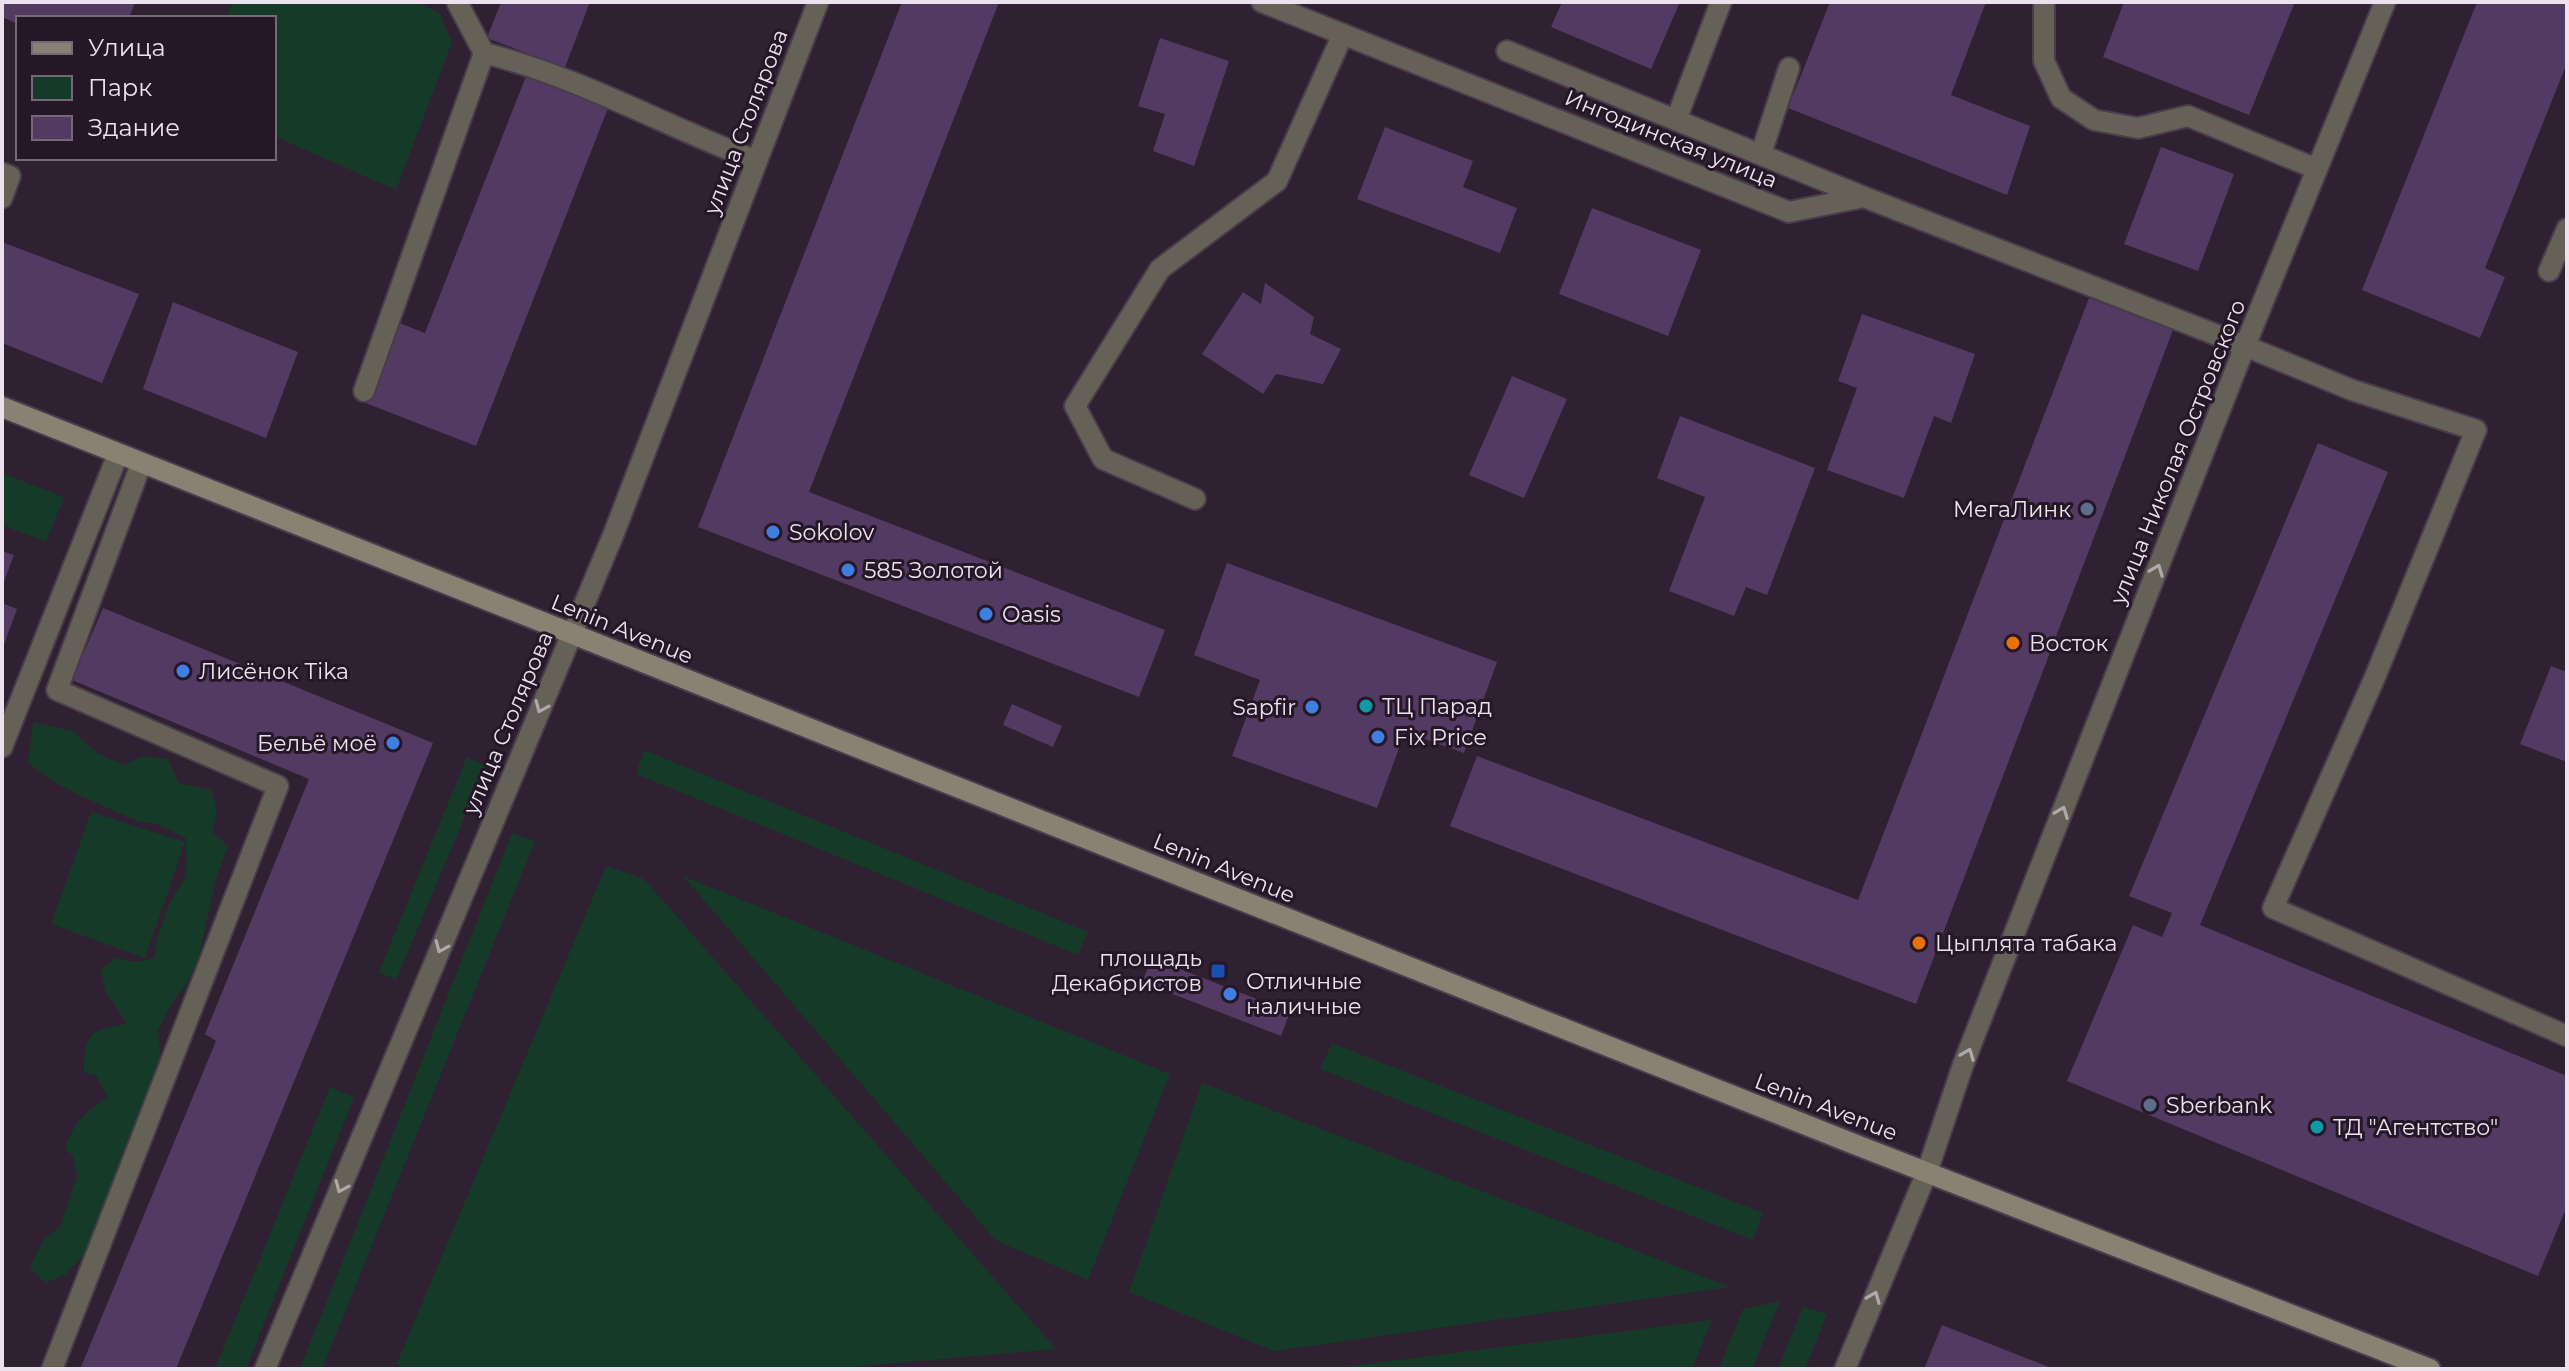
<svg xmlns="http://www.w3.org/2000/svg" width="2569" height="1371" font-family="Montserrat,sans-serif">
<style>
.green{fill:#163a28}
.building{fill:#523a62}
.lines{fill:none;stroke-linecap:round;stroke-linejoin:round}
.service-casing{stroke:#493c4c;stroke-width:24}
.minor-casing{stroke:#493c4c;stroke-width:24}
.secondary-casing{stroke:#493c4c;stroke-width:24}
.service{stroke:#666157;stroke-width:20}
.minor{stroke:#666157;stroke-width:20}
.secondary{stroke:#8a8172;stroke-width:20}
.oneway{stroke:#b0a8aa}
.service-dot{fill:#5c6f8a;stroke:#261728;stroke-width:3}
.shop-dot{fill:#3f7fe0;stroke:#261728;stroke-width:3}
.food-dot{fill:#e8710a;stroke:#261728;stroke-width:3}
.culture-dot{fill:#0f9aa8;stroke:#261728;stroke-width:3}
.transit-dot{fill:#1a4fb4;stroke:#261728;stroke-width:3}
.labels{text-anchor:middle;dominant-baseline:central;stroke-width:6;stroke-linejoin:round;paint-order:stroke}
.street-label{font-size:22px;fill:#ece2ed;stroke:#261728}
.poi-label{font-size:22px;fill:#ece2ed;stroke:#261728;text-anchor:start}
</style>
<rect width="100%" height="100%" fill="#2f2132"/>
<g class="green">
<path d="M233,2H416L439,12L452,42L396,190L274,136V18H226Z"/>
<path d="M2,473L64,497L46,542L2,525Z"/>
<path d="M33,722L73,731L97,753L123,765L143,756L168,759L179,783L212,790L217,812L212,832L228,846L216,878L198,961L186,985L172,1003L158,1030L161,1065L105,1212L85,1254L66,1274L46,1283L30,1268L44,1239L60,1227L77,1175L73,1156L65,1149C75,1121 83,1113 108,1098L96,1075L84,1073C84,1033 89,1030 127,1024L105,990L101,970L115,958L137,962L154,958L157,939L170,902L186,877V838L158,824L139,822L79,795L56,783L28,763Z"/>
<path d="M644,750L1088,932L1078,955L636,774Z"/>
<path d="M467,757L486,766L396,980L379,972Z"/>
<path d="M91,812L185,842L145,958L51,924Z"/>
<path d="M512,833L535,841L322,1369H300Z"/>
<path d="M606,866L644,879L1056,1349L829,1369H403L397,1363Z"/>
<path d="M683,876L1170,1074L1088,1280L995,1240Z"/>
<path d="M1332,1043L1763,1213L1753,1240L1320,1069Z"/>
<path d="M1202,1083L1730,1287L1274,1351L1129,1292Z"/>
<path d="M330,1087L354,1097L246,1369H215Z"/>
<path d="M1780,1301L1752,1369H1719L1743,1309Z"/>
<path d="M1803,1307L1827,1314L1805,1369H1778Z"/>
<path d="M1712,1320L1692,1369H1328Z"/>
</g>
<g class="building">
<path d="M2,2H135L129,18H18V24L2,17Z"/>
<path d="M501,2H590L559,83L610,103L476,446L363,402L394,321L425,333L534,56L487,38Z"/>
<path d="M902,2H999L809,492L1165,630L1139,697L698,527Z"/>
<path d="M1562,2H1680L1651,69L1551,27Z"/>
<path d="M1830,2H1986L1951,95L2030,126L2007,195L1788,108Z"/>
<path d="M2124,2H2295L2249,115L2103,57Z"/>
<path d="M2477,2H2567V63L2485,268L2505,277L2480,338L2362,290Z"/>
<path d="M1160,38L1229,61L1194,166L1153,151L1165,114L1138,106Z"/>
<path d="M1385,127L1473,161L1463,187L1517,208L1500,253L1357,199Z"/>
<path d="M2161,147L2234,174L2198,271L2124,244Z"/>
<path d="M1592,208L1701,250L1668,336L1559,294Z"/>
<path d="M2,242L139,294L102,383L2,343Z"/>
<path d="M1265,283L1314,317L1310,334L1341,349L1323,384L1276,374L1263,394L1202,354L1243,292L1261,304Z"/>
<path d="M2089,298L2173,330L1916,1004L1450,826L1477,756L1858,900Z"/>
<path d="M173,302L298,352L266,438L143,389Z"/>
<path d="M1862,314L1975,354L1951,423L1934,416L1904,498L1827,470L1857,388L1838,381Z"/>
<path d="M1512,376L1567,399L1524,498L1469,475Z"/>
<path d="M1680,416L1815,468L1767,595L1746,587L1734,616L1669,591L1705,497L1657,478Z"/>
<path d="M2318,443L2388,472L2200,925L2567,1076V1206L2538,1276L2067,1081L2133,925L2162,937L2172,913L2129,896Z"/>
<path d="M2,551L14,555L2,587Z"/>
<path d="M1227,563L1497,662L1464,753L1405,732L1377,808L1232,756L1260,680L1194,655Z"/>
<path d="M2,603L17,609L2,650Z"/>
<path d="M103,608L433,743L176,1369L81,1367L216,1041L205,1034L309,779L72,680Z"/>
<path d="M2551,666L2567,672V762L2520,744Z"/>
<path d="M1012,704L1062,726L1053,747L1003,725Z"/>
<path d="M1152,958L1290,1012L1281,1036L1142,982Z"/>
<path d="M1942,1325L2054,1369H1924Z"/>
</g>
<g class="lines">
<defs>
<g id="service">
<path d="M457,2L484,53C579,77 665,126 757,161"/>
<path d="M2044,2V61L2061,98L2094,120L2138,128L2188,116L2317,169"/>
<path d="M1507,51L1864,197"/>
<path d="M1676,120L1721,2"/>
<path d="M1761,154L1789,68"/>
<path d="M2,173L10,176L2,198"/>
<path d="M2549,271L2567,229"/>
<path d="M2245,346L2352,390L2476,430L2375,677L2273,908L2567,1036"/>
<path d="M364,391L484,53"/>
<path d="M1195,499L1103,459L1075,406L1160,269L1277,181L1343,34"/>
<path d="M2,747L118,454"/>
<path d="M52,1369L278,786L57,690L141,464"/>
</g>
<g id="minor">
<path d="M1262,2L1789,212L1864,197L2245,346"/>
<path d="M265,1369L614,533L818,2"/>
<path d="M1845,1369L1927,1172L1963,1065L2033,886L2245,346L2385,2"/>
</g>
<path id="secondary" d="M2,407L1854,1144L2430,1369"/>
</defs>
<use href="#service" class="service-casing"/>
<use href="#minor" class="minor-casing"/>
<use href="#secondary" class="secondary-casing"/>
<use href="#service" class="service"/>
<use href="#minor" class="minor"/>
<use href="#secondary" class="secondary"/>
</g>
<defs><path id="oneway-chevron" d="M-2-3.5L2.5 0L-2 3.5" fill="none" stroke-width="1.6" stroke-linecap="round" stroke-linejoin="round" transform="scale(2)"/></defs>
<g class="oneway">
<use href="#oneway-chevron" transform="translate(2157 570) rotate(-69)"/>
<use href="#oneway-chevron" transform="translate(541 707) rotate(113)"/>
<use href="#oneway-chevron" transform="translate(2062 812) rotate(-69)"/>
<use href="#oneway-chevron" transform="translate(441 947) rotate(113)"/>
<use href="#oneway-chevron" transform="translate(1968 1054) rotate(-69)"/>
<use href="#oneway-chevron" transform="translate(341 1187) rotate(113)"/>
<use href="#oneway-chevron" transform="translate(1874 1297) rotate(-68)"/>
</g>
<g class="service-dot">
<circle cx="2087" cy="509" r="8"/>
<circle cx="2150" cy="1105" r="8"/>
</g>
<g class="shop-dot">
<circle cx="773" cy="532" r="8"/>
<circle cx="848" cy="570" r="8"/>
<circle cx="986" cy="614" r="8"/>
<circle cx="183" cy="671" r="8"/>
<circle cx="1312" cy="707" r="8"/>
<circle cx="1378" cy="737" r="8"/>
<circle cx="393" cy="743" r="8"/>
<circle cx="1230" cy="994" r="8"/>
</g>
<g class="food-dot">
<circle cx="2013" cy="643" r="8"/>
<circle cx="1919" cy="943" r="8"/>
</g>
<g class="culture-dot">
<circle cx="1366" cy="706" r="8"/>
<circle cx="2317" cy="1127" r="8"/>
</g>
<rect class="transit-dot" x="1210" y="963" width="16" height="16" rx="4"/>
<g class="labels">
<g class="street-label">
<text transform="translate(746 122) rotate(-69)">улица Столярова</text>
<text transform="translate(1671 139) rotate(22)">Ингодинская улица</text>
<text transform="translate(2178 452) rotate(-68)">улица Николая Островского</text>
<text transform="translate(622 629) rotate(22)">Lenin Avenue</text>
<text transform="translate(508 723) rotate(-67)">улица Столярова</text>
<text transform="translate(1224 868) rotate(22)">Lenin Avenue</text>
<text transform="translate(1826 1107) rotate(21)">Lenin Avenue</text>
</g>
<g class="poi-label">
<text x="2071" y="509" text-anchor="end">МегаЛинк</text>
<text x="789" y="532">Sokolov</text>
<text x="864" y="570">585 Золотой</text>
<text x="1002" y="614">Oasis</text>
<text x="2029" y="643">Восток</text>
<text x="199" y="671">Лисёнок Tika</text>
<text x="1382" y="706">ТЦ Парад</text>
<text x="1296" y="707" text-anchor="end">Sapfir</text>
<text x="1394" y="737">Fix Price</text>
<text x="377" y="743" text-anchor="end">Бельё моё</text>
<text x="1935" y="943">Цыплята табака</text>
<text x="1202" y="958" text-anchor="end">площадь<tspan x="1202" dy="25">Декабристов</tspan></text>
<text x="1246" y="981">Отличные<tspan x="1246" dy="25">наличные</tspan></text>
<text x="2166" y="1105">Sberbank</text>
<text x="2333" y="1127">ТД "Агентство"</text>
</g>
</g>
<rect width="2569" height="1371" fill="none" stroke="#ece2ed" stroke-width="8"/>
<rect x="16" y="16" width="260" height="144" fill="#261728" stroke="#756877" stroke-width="2"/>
<rect x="32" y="42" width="40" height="12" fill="#8a8172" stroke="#756877" stroke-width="2"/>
<text x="88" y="56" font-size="24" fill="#ece2ed">Улица</text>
<rect x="32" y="76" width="40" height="24" fill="#163a28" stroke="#756877" stroke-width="2"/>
<text x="88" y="96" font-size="24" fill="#ece2ed">Парк</text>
<rect x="32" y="116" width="40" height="24" fill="#523a62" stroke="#756877" stroke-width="2"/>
<text x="88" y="136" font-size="24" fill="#ece2ed">Здание</text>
</svg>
